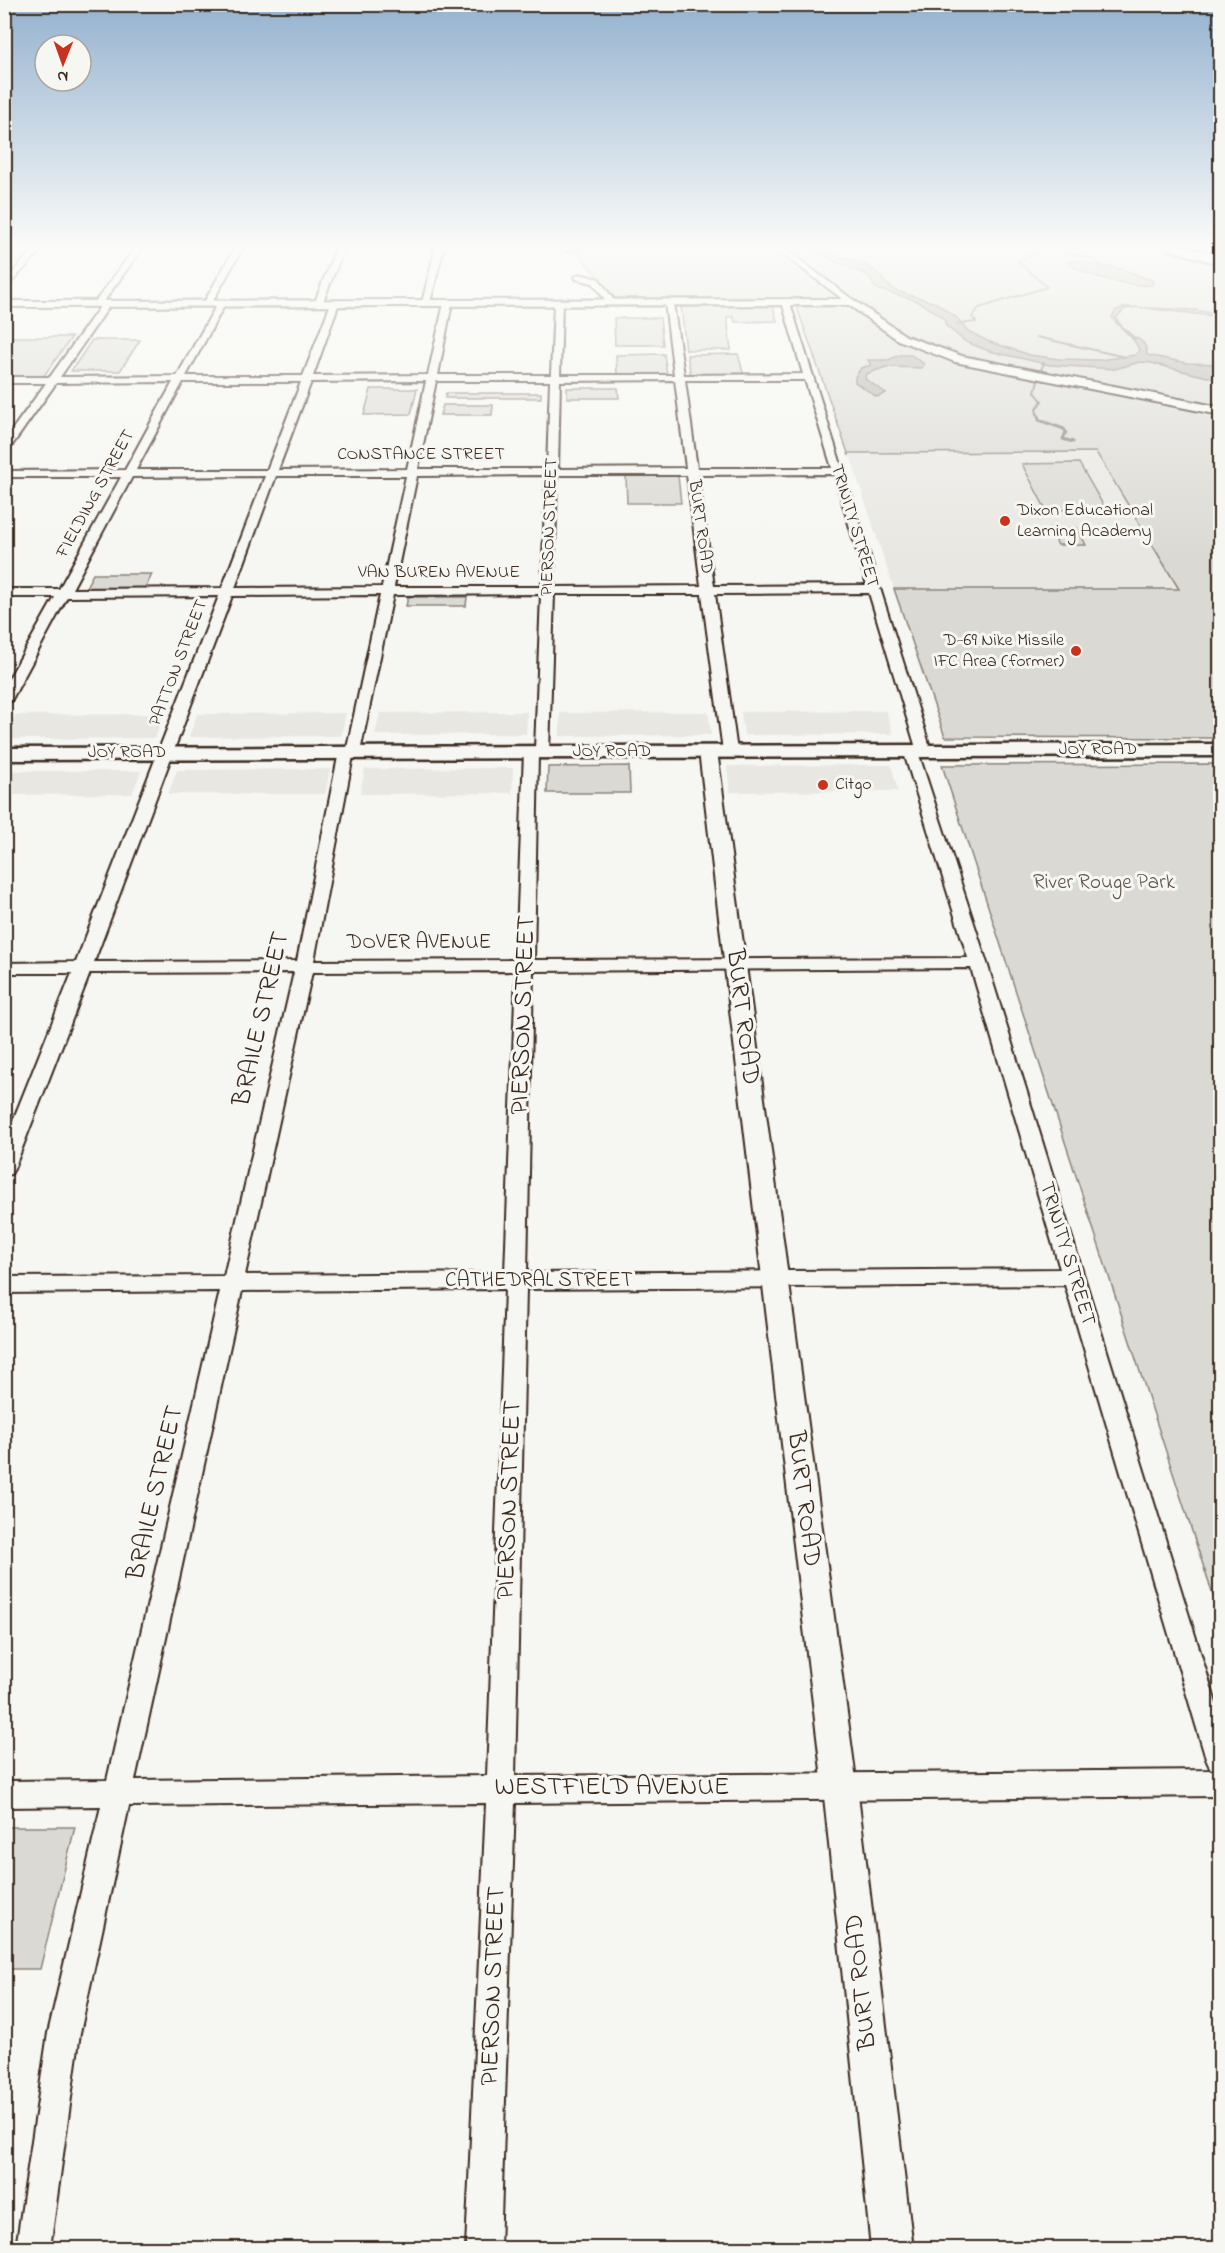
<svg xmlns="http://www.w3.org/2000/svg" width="1225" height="2253" font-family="'Indie Flower',sans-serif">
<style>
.built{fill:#e8e7e2}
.green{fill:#dad9d3;stroke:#8a8278;stroke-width:1.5}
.water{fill:#b6b0a9;stroke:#857a71;stroke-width:1.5}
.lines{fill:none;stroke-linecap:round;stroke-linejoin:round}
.stream-far1{stroke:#857a71;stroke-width:2}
.stream{stroke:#857a71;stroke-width:3}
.minor-casing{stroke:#3b2a1e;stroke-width:4}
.tertiary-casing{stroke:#3b2a1e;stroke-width:4}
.secondary-casing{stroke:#3b2a1e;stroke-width:5}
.minor{fill:#f6f6f2;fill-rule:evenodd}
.tertiary{fill:#f6f6f2;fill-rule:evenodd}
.secondary{fill:#f6f6f2;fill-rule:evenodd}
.poi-dot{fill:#c8321e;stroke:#f6f6f2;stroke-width:2}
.labels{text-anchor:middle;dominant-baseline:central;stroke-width:6;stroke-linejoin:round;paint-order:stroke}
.far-street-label{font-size:18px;fill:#3b2a1e;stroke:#f6f6f2}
.far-poi-label{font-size:18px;fill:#3b2a1e;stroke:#f6f6f2;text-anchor:start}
.park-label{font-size:21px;fill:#63564b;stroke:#f6f6f2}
.street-label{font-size:21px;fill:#3b2a1e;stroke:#f6f6f2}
.near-street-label{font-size:26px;fill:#3b2a1e;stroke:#f6f6f2}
</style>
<rect width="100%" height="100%" fill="#f6f6f2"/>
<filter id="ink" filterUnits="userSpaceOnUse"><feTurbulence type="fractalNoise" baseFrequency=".0167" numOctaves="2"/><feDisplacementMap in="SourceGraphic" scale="12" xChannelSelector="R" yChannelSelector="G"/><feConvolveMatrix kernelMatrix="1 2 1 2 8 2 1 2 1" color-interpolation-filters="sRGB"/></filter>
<g filter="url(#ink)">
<g class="built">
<path d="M1096,452L1180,589H894L849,453Z"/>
<path d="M886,711L893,734L744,735L741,712Z"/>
<path d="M527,712L526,734L375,735L380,713Z"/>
<path d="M708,712L711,735L560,736V713Z"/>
<path d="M346,713L341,736L189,737L197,714Z"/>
<path d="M164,714L155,738L5,739L15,715Z"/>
<path d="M891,765L898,791L730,792L727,766Z"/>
<path d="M513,768L512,793L360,794L365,769Z"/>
<path d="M330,769L325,794H168L177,770Z"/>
<path d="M5,771H141L132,794L5,795Z"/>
</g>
<g class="green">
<path d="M564,246H1220V738L945,737L894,589H1179L1096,452L849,453V456L794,299L615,298L573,247Z"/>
<path d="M773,306L777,321L735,322L734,317H727L731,350H686L681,307Z"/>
<path d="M614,318H660L663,345H615Z"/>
<path d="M4,337H72L43,377H5Z"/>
<path d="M92,340H140L120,371H71Z"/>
<path d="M664,354L667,374L617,375L616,355Z"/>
<path d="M738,354L744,376H691L687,355Z"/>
<path d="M567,388H618L619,398H567Z"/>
<path d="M371,389H417L411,414L364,415Z"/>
<path d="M446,393H541V398H445Z"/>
<path d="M443,405H493L492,415H440Z"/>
<path d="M1079,463L1106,510H1046L1022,464Z"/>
<path d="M626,476H678L681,503H627Z"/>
<path d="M1049,528H1077L1086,545H1058Z"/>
<path d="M93,574H152L145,589H85Z"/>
<path d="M408,597H467L466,606H406Z"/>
<path d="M1220,764V1617L942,765Z"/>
<path d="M629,766L630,793H547L548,767Z"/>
<path d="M5,1827H75L40,1969H5Z"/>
</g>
<g class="water">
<path d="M811,246H825L824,251L866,265L880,275L886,284L897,291L936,303L957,318L968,331L987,341L1030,355L1059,359L1100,360L1135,355L1139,351C1137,339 1120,329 1112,317L1116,310L1125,307L1195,310L1220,315V317L1137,307L1125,309L1116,318C1119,322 1121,327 1125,331C1135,340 1146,337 1147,355L1187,363L1220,364V377H1207L1151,363L1140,362L1115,369L1050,365L989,351L966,342L946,326L944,319L934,311L915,300L880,290L874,286L869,276L814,252Z"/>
<path d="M1072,260L1122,269L1154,281L1152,285C1133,287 1081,276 1067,262Z"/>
<path d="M900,355H911L924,364L922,368L886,367L866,374L865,379L886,393L877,397L855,382V377L861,368L871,365L868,360H888Z"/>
</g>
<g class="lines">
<g class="stream-far1">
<path d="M1043,248L1091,258L1106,268"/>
<path d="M1116,321L1135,339"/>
<path d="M956,324L976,322L972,317L979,308L1047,287L1018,262L1044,249L1034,246"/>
<path d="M1037,337L1125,357"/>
<path d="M1041,370L1044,363"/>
<path d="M1038,417L1036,409L1042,401L1035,392L1039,376"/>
</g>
<path class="stream" d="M1038,415L1039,420L1064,429L1066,432L1063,439L1073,442"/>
<defs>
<g id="minor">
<path d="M37,246H45L4,290V282Z"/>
<path d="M136,246H144L104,301L108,308L60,377L177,376L217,304L221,301L225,304L186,376H303L331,303L335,300L339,303L313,376L428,375L444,303L448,300L452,303L438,375H551L554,303L558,300L562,303L560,375H674L665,303L669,300L673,303L684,375L803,374L782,302L789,300L931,750L924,754L918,752L987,963L1220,1716V1796L515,1803L500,2248H466L486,1803L129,1806L80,2033L50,2248H16L48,2033L101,1806L4,1807V1781L107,1780L220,1291L4,1293V1277L224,1276L294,972L90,973L14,1169L11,1174L4,1176V1143L72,973H4V963L76,962L219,596L67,597L11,701L4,705V687L55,597H4V589H59L121,477H4V471L125,470L173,382L56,383L8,451L4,452V441L46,383H4V377H50L99,308L96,301ZM675,380L686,468L558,469L560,381ZM685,380H805L832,468H697ZM426,381L407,469L278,470L311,382ZM436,381H550L547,469H418ZM183,382H301L267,470H136ZM834,474L867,585L714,586L698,475ZM546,475L542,587H394L417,476ZM557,475H687L701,586L554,587ZM265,476L222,588L72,589L132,477ZM276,476H406L382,587L235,588ZM869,593L916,748L910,746L903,750L968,958L534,960L538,755H547L549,752L554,594H702L723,751L730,755L737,751L715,594ZM541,594L535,749H526L524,752L516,960L314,961L353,756L360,752L393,595ZM380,595L347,748L339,752L297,961L94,962L232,596ZM971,968L1060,1269L527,1273L533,971ZM516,971L505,1273L245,1275L312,972ZM1065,1285L1206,1759L1210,1768L1215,1770L515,1776L526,1289ZM505,1289L487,1776L135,1780L242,1291Z"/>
<path d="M236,246H244L211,304L204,306L203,304Z"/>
<path d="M337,246H345L322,304L315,306L314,304Z"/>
<path d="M436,246H444L430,303L426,306L422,303Z"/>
<path d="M554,246H587L568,251Z"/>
<path d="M772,246H781L856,302L849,304Z"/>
<path d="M579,274L599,279L615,302L614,304H608L593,283L576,279L575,277Z"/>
</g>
<g id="tertiary">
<path d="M852,299L906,336L962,356L1220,407V415L955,362L898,340L849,305L4,307V301Z"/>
<path d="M708,746L714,747L717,751L857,1787L913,2248H871L823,1787L699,751L702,747Z"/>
</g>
<g id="secondary">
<path d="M1166,246H1184L1220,256V264L1168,249Z"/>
<path d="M1220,744V756L4,760V748Z"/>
</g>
</defs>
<use href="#minor" class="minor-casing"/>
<use href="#tertiary" class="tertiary-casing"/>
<use href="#secondary" class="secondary-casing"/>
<use href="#minor" class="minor"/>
<use href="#tertiary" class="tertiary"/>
<use href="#secondary" class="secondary"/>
</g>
</g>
<linearGradient id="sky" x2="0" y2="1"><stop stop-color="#94b2cf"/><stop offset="0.44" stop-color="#fbfbf9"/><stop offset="1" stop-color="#fbfbf9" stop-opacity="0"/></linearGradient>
<rect width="1225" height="561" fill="url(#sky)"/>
<g class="poi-dot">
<circle cx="1005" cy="521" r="6"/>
<circle cx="1076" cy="651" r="6"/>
<circle cx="823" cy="785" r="6"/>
</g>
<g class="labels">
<g class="far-street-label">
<text x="421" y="455">CONSTANCE STREET</text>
<text transform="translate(96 494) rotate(-61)">FIELDING STREET</text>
<text transform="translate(854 526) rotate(73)">TRINITY STREET</text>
<text transform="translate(550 527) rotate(-88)">PIERSON STREET</text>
<text transform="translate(700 527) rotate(82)">BURT ROAD</text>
<text x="439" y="573">VAN BUREN AVENUE</text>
<text transform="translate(179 663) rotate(-69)">PATTON STREET</text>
<text x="1098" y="750">JOY ROAD</text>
<text x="612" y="752">JOY ROAD</text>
<text x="127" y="753">JOY ROAD</text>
</g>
<g class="far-poi-label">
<text x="1017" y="511">Dixon Educational<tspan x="1017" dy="21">Learning Academy</tspan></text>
<text x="1064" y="641" text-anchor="end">D-69 Nike Missile<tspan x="1064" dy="21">IFC Area (former)</tspan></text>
<text x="835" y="785">Citgo</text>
</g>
<g class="park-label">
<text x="1104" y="883">River Rouge Park</text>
</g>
<g class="street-label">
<text x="419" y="943">DOVER AVENUE</text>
<text transform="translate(1067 1254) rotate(73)">TRINITY STREET</text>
<text x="539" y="1281">CATHEDRAL STREET</text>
</g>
<g class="near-street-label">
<text transform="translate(524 1015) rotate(-88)">PIERSON STREET</text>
<text transform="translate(742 1017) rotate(83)">BURT ROAD</text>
<text transform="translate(262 1019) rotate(-77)">BRAILE STREET</text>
<text transform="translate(156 1493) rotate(-77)">BRAILE STREET</text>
<text transform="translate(803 1499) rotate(83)">BURT ROAD</text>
<text transform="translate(510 1500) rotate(-88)">PIERSON STREET</text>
<text x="612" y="1788">WESTFIELD AVENUE</text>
<text transform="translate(862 1982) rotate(-96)">BURT ROAD</text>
<text transform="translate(494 1986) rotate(-88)">PIERSON STREET</text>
</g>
</g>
<rect width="1225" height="2253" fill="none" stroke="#f6f6f2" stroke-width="24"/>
<rect x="12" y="12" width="1201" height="2229" fill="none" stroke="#3b2a1e" stroke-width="2" filter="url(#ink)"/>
<g transform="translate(63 63) rotate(181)"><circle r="28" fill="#f6f6f2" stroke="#aba49d" stroke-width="1.5"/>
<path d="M0-4.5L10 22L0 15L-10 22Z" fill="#c8321e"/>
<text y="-9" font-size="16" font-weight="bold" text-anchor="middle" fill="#3b2a1e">N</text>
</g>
</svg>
